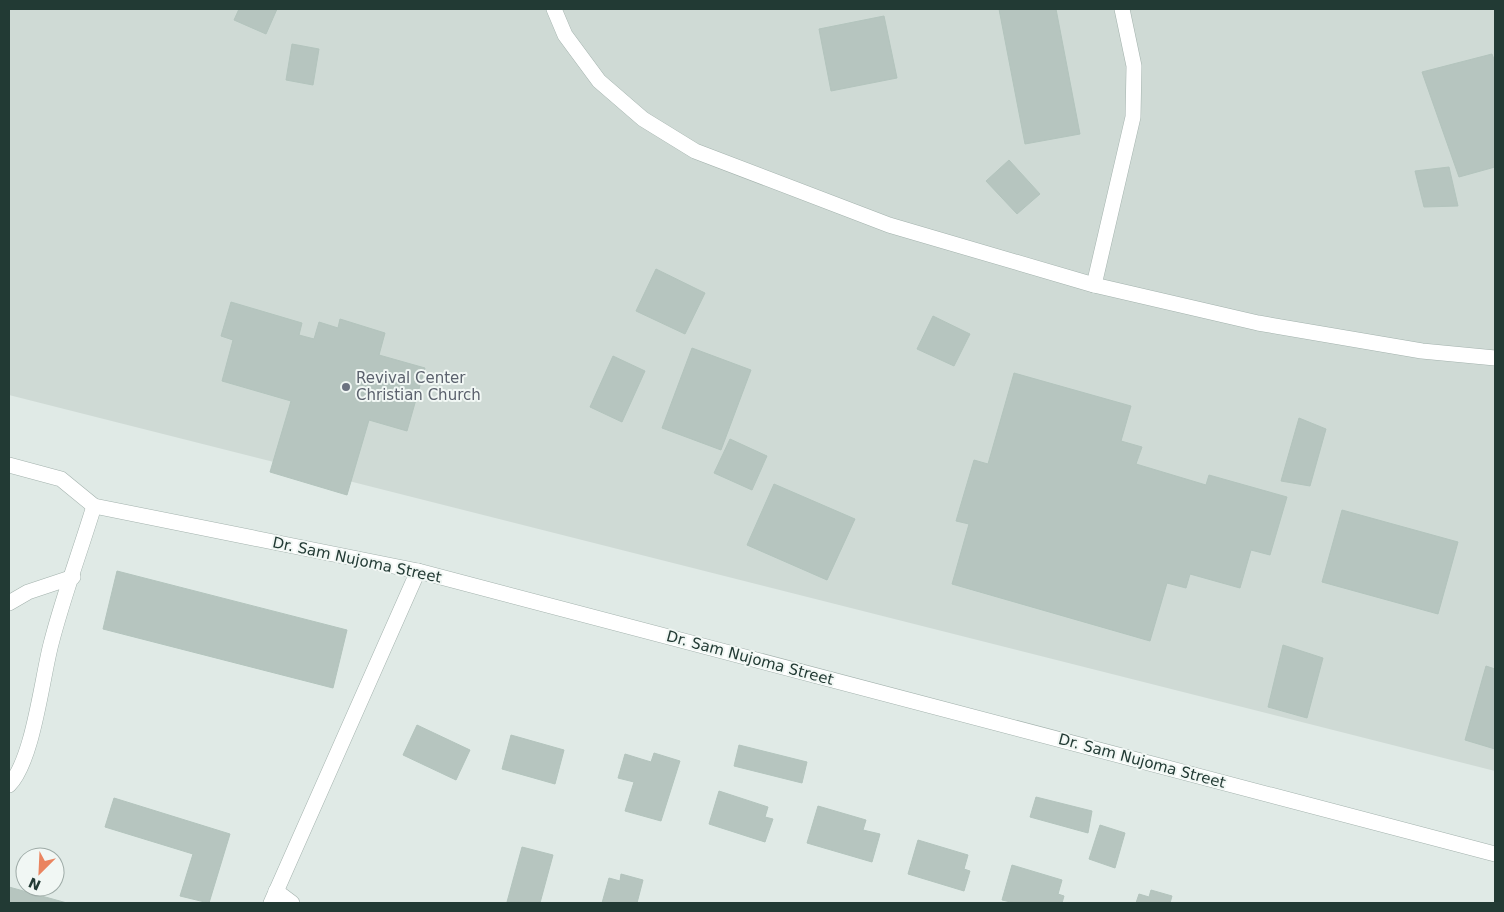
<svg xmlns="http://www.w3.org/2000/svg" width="1504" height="912" font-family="'DejaVu Sans',sans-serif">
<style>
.built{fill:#cfdad5}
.building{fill:#b6c5bf;stroke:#b3c4bd}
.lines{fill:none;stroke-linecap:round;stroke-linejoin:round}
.minor-casing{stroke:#a3b2ad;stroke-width:16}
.minor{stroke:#fff;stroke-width:15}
.worship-dot{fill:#6b7280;stroke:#f1f7f4;stroke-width:2}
.labels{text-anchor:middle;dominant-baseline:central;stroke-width:4;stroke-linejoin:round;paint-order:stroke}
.worship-label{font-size:15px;fill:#5b616d;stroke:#f1f7f4;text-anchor:start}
.street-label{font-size:15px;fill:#223a34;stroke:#f1f7f4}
</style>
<rect width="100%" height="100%" fill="#e0eae6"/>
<path class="built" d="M9,9H1495V771L9,395Z"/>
<g class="building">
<path d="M239,9H277L266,34L234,20Z"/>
<path d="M999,9H1056L1080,134L1025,144Z"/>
<path d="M884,16L897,78L831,91L819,29Z"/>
<path d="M292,44L319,49L313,85L286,80Z"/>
<path d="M1492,54L1495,62V167L1459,177L1422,72Z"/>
<path d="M1009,160L1040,194L1017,214L986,181Z"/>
<path d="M1449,167L1458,206L1424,207L1415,171Z"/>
<path d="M656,269L705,293L685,334L636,311Z"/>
<path d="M231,302L302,323L299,335L314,339L319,322L338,328L340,319L385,333L379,355L425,368L407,431L369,420L347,495L270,472L291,401L222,381L233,340L221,336Z"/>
<path d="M933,316L970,334L954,366L917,349Z"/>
<path d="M692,348L751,370L721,450L662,428Z"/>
<path d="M613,356L645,371L622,422L590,407Z"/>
<path d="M1014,373L1131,406L1121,441L1142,447L1136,464L1206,485L1209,475L1287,497L1270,555L1251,550L1240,588L1190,574L1186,588L1167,583L1150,641L952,584L969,524L956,521L974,460L988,464Z"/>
<path d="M1299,418L1326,429L1310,486L1281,481Z"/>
<path d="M730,439L767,456L752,490L714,473Z"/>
<path d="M774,484L855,519L827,580L747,545Z"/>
<path d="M1342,510L1458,542L1438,614L1322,582Z"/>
<path d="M117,571L347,630L333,688L103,629Z"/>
<path d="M1283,645L1323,658L1307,718L1268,707Z"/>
<path d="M1486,666L1495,669V749L1465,740Z"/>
<path d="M417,725L470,750L456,780L403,755Z"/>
<path d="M511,735L564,750L555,784L502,769Z"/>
<path d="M739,745L807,762L802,783L734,766Z"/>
<path d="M654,753L680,761L661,821L625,811L634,782L618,778L625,754L651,762Z"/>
<path d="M719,791L768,807L765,817L773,819L765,842L709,824Z"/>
<path d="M1036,797L1092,811L1088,833L1030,817Z"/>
<path d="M114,798L230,834L209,903L180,896L193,854L105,827Z"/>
<path d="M818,806L866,820L863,830L880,834L872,862L807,843Z"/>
<path d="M1100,825L1125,833L1115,868L1089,859Z"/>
<path d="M918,840L968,855L964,869L970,871L964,891L908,874Z"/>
<path d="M522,847L553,855L540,903L507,902Z"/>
<path d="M1012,865L1062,880L1058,894L1064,896L1062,903H1015L1002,900Z"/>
<path d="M621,874L643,880L637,903H602L609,878L620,881Z"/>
<path d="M9,887L67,903H9Z"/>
<path d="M1151,890L1172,896L1170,903H1136L1139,894L1149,897Z"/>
</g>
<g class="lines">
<defs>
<g id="minor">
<path d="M554,9L565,35L599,81L643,119L695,151L889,225L1094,285L1258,323L1422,351L1495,358"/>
<path d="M1094,285L1133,117L1134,66L1122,9"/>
<path d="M9,465L61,479L94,506L418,571L1495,854"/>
<path d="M9,603L28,592L73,577"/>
<path d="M9,785C33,761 42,678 51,644C63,597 80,552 94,506"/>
<path d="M276,891L292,903"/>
<path d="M271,903L418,571"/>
</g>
</defs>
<use href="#minor" class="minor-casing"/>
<use href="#minor" class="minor"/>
</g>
<circle class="worship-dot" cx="346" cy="387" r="5"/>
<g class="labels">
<g class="worship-label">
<text x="356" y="378">Revival Center<tspan x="356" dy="17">Christian Church</tspan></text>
</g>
<g class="street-label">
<text transform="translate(357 560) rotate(12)">Dr. Sam Nujoma Street</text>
<text transform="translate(750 658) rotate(15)">Dr. Sam Nujoma Street</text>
<text transform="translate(1142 761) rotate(15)">Dr. Sam Nujoma Street</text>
</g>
</g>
<rect width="1504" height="912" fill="none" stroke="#223a34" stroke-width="20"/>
<g transform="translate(40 872) rotate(204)"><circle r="24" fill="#f1f7f4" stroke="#9eaba7"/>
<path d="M0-4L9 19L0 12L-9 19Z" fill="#ea845f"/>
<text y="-8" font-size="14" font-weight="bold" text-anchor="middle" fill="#223a34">N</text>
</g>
</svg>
